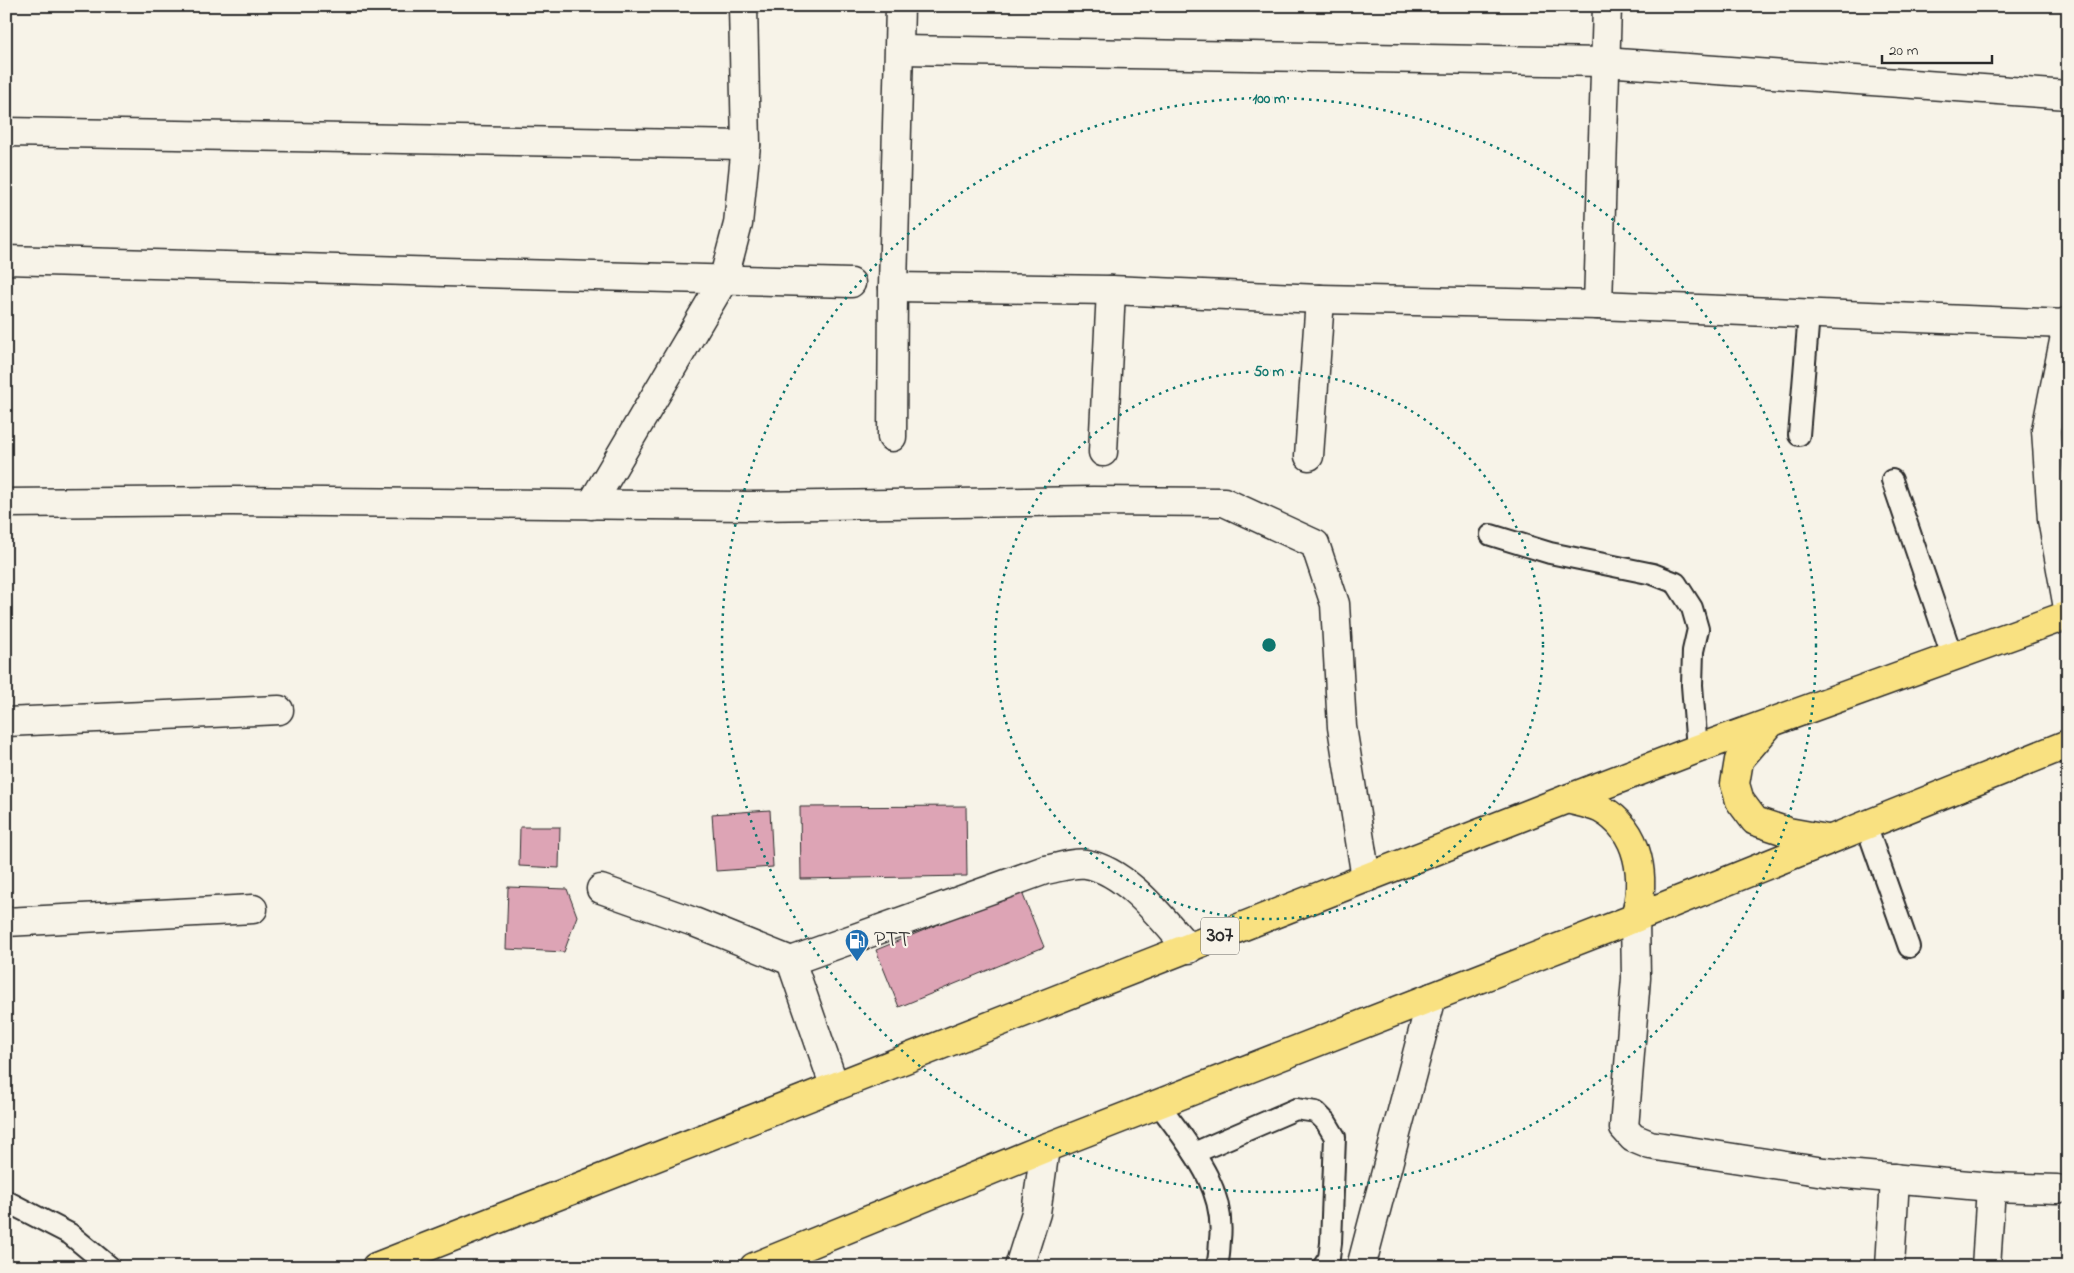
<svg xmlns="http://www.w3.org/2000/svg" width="2074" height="1273" font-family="'Indie Flower',sans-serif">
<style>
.building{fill:#dda4b5;stroke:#2b2b2b}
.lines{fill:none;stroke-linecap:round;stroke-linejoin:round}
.lane-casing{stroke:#2b2b2b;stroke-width:24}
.street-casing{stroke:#2b2b2b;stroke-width:31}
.primary-casing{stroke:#2b2b2b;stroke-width:31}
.lane{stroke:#f7f3e8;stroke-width:20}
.street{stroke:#f7f3e8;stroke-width:28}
.primary{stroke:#f9e181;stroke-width:28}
.ring{fill:none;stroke:#0f766e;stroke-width:2.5;stroke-dasharray:2.5 5}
.labels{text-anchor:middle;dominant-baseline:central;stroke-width:4.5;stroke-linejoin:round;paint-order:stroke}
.shield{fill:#f7f3e8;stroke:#686764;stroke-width:1}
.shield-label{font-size:21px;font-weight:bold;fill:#2b2b2b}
.poi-label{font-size:22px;fill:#2b2b2b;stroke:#f7f3e8;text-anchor:start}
.centre{fill:#0f766e;stroke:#f7f3e8;stroke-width:2.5}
.ring-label{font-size:15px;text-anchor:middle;font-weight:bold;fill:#0f766e;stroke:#f7f3e8;stroke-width:4.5;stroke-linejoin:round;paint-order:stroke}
</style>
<rect width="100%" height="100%" fill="#f7f3e8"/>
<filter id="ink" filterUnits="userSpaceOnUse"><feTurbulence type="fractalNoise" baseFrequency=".02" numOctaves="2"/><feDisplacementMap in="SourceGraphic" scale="10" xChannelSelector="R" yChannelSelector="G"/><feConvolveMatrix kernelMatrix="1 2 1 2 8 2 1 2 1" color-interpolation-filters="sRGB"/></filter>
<g filter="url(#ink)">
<g class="building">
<path d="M966,806L967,876L801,879L800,807Z"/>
<path d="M770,810L773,867L716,871L712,814Z"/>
<path d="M520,827H560L559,868L519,866Z"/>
<path d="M508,887L567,889L577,916L564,952L506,949Z"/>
<path d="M1021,890L1044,947L899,1007L876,950Z"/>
</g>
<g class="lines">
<defs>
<g id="lane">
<path d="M1799,435L1809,314"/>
<path d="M1892,480L1952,656"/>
<path d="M1491,535L1550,553L1653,574L1676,583L1692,608L1698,629L1693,651L1692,685L1697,749"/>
<path d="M1866,825L1909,947"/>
<path d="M1158,1103C1188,1145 1226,1186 1220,1240C1219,1249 1220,1259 1216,1267"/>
<path d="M1194,1153L1296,1109L1316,1112L1326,1122L1335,1137L1331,1243L1329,1258L1323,1267"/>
<path d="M6,1201L70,1234L110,1267"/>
</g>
<g id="street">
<path d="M900,50L1604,62L2068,95"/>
<path d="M6,132L746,145"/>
<path d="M6,260L851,283"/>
<path d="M893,287L1111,290L1320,299L1598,305L2066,324"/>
<path d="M1598,305L1607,6"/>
<path d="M2068,321L2046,430L2052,519L2068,608"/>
<path d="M892,437L893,287L900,6"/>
<path d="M1103,452L1111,290"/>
<path d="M1309,456L1320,299"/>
<path d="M6,503L232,501L748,506L1093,501L1224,502L1315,544L1335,604L1342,727L1366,878"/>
<path d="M591,505L723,281L738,224L746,145L743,6"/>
<path d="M6,722L279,710"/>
<path d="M601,889L694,922L791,961"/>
<path d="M1635,918L1636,978L1624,1128L1633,1138L1650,1145L1824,1172L1991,1187L2057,1189"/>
<path d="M6,922L253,909"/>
<path d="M834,1085L791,961L1045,870C1057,868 1074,862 1086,864C1127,871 1163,920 1189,949"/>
<path d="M1019,1267L1036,1213L1045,1148"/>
<path d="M1361,1267L1432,997"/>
<path d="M1890,1267L1895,1178"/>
<path d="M1986,1267L1991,1187"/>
</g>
<g id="primary">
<path d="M1769,725L1739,760L1735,784L1740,801L1755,821L1788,832L1827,839"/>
<path d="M1567,799C1578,802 1591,804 1601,809C1641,831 1646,879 1635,918"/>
<path d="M376,1267L1567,799L1697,749L2068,615"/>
<path d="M754,1267L1045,1148L1635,918L2068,744"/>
</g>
</defs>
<use href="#lane" class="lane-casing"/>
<use href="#street" class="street-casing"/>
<use href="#primary" class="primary-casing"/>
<use href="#lane" class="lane"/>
<use href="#street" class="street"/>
<use href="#primary" class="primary"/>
</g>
</g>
<g class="ring">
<circle cx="1269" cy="645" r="274"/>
<circle cx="1269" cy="645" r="547"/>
</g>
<defs>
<symbol id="fuel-pin" viewBox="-11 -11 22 30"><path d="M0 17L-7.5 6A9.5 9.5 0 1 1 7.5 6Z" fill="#1f6fb2" stroke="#f7f3e8"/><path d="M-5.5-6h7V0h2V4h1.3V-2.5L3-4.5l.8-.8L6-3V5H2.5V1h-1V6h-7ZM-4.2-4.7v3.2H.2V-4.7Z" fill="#fff"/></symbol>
</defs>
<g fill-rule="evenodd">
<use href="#fuel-pin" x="843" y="927" width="28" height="38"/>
</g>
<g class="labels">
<rect class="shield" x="1201" y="917.5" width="38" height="37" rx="4"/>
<g class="shield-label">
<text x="1220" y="936">307</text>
</g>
<g class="poi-label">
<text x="874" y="941">PTT</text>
</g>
</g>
<circle cx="1269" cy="645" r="8" class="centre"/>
<g class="ring-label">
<text x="1269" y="103">100 m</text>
<text x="1269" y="376">50 m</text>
</g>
<rect width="2074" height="1273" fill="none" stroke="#f7f3e8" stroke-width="25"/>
<rect x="12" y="12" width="2049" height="1248" fill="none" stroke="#2b2b2b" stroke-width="2" filter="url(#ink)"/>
<path d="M1882 55v8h110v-8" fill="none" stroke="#2b2b2b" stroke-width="2.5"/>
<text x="1889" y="55" font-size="15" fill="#2b2b2b" stroke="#f7f3e8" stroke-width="4" paint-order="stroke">20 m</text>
</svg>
